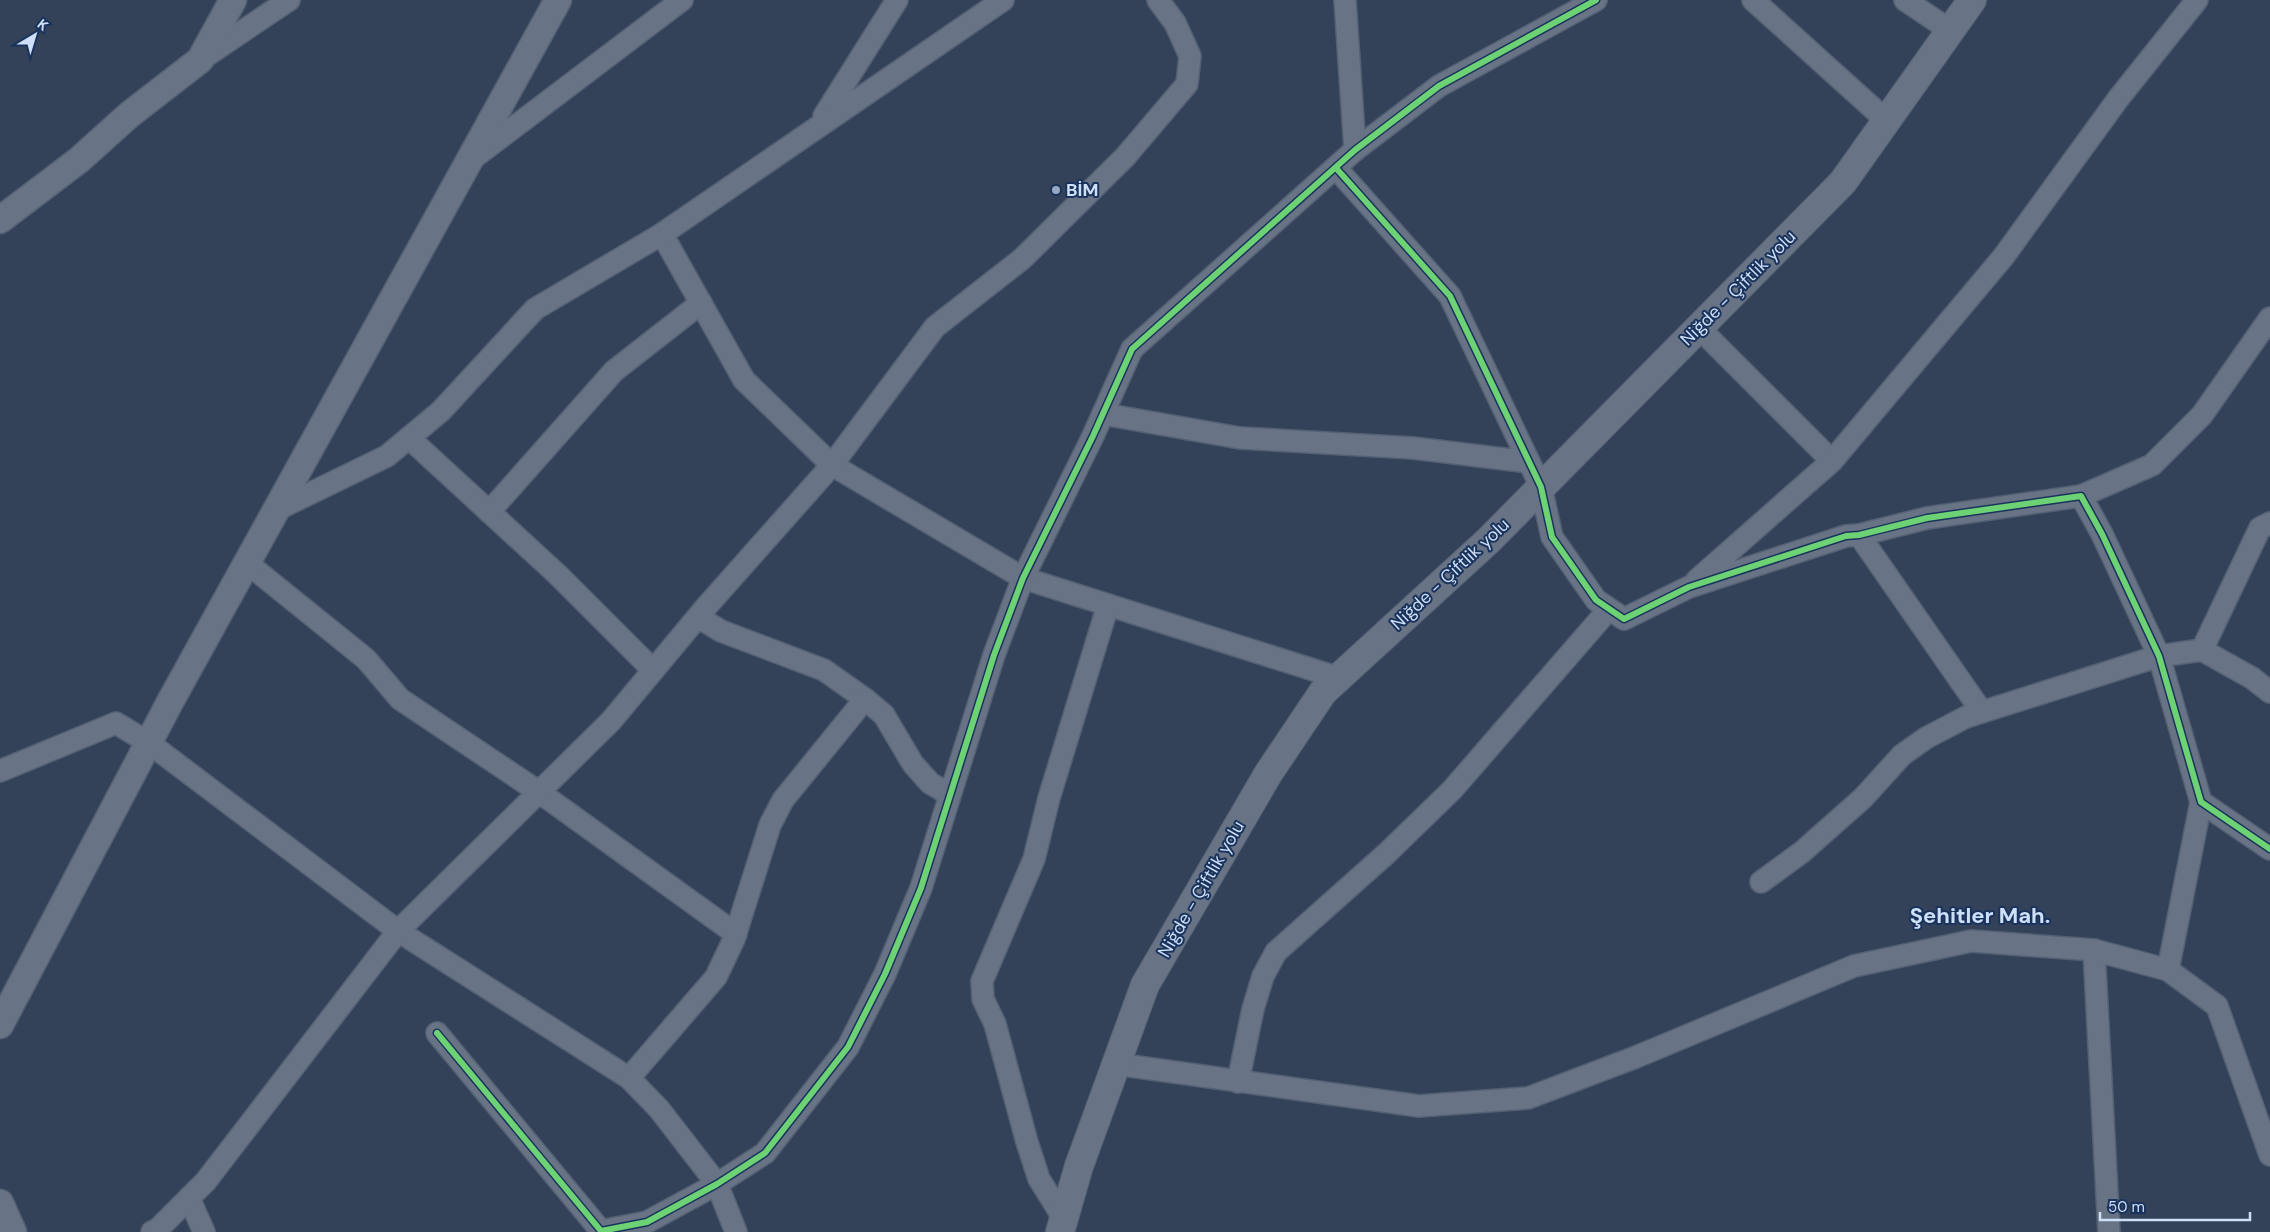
<svg xmlns="http://www.w3.org/2000/svg" width="2270" height="1232" font-family="'DM Sans',sans-serif">
<style>
.lines{fill:none;stroke-linecap:round;stroke-linejoin:round}
.minor-casing{stroke:#546074;stroke-width:24}
.tertiary-casing{stroke:#546074;stroke-width:29}
.secondary-casing{stroke:#546074;stroke-width:30}
.minor{stroke:#687485;stroke-width:21}
.tertiary{stroke:#687485;stroke-width:26}
.secondary{stroke:#687485;stroke-width:28}
.cycleway-casing{stroke:#1a335c;stroke-width:9}
.cycleway{stroke:#6cd273;stroke-width:6}
.poi-dot{fill:#98a8c0;stroke:#1a335c;stroke-width:2}
.labels{text-anchor:middle;dominant-baseline:central;stroke-width:4;stroke-linejoin:round;paint-order:stroke}
.poi-label{font-size:18px;font-weight:bold;fill:#cedff8;stroke:#1a335c;text-anchor:start}
.street-label{font-size:18px;fill:#cedff8;stroke:#1a335c}
.district-label{font-size:22px;font-weight:bold;fill:#cedff8;stroke:#1a335c}
</style>
<rect width="100%" height="100%" fill="#334259"/>
<g class="lines">
<defs>
<g id="minor">
<path d="M1345,0L1355,150"/>
<path d="M1753,0L1887,121"/>
<path d="M1905,0L1951,31"/>
<path d="M200,60L289,0"/>
<path d="M824,116L897,0"/>
<path d="M472,159L682,0"/>
<path d="M1336,168L1450,296L1541,487L1552,537L1596,600L1624,619L1689,587L1846,536L1859,535L1927,518L2081,496L2102,534L2159,656L2201,802L2270,849"/>
<path d="M662,234L744,380L832,465L1023,578L1339,678"/>
<path d="M1699,328L1832,461"/>
<path d="M1103,414L1240,438L1413,448L1529,462"/>
<path d="M409,438L558,575L653,670"/>
<path d="M2081,496L2152,465L2202,415L2270,318"/>
<path d="M276,510L387,456L441,411L535,309L662,234L1003,0"/>
<path d="M489,512L614,371L701,303"/>
<path d="M1859,535L1982,712"/>
<path d="M247,563L366,659L400,699L539,792L736,934"/>
<path d="M1697,580L1832,461L2004,256L2118,99L2197,0"/>
<path d="M698,617L721,631L824,670L865,699L884,715L913,764L930,783L950,795"/>
<path d="M2202,650L2260,528L2270,523"/>
<path d="M0,771L116,723L149,743L398,931L629,1078L659,1109L717,1184L736,1232"/>
<path d="M1761,882L1802,852L1863,798L1902,755L1926,738L1966,717L2159,656L2202,650L2252,678L2270,692"/>
<path d="M2094,950L2109,1232"/>
<path d="M2168,970L2201,802"/>
<path d="M437,1033L601,1231L647,1222L717,1184L765,1153L848,1047L885,974L921,888L994,655L1023,578L1093,436L1132,349L1355,150L1439,86L1596,0"/>
<path d="M1116,1064L1419,1106L1528,1098L1636,1057L1854,966L1971,941L2094,950L2168,970L2217,1006L2270,1155"/>
<path d="M629,1078L716,977L734,939L770,825L783,800L865,699"/>
<path d="M1238,1082L1253,1009L1263,976L1276,952L1386,854L1452,790L1609,609"/>
<path d="M189,1198L204,1232"/>
<path d="M1064,1219L1039,1179L1027,1142L995,1024L983,999L982,981L1034,859L1049,798L1108,605"/>
<path d="M152,1232L158,1229L206,1181L398,931L611,721L706,607L832,465L935,327L1022,259L1125,157L1187,84L1190,56L1175,23L1158,0"/>
</g>
<g id="tertiary">
<path d="M0,220L79,160L129,115L200,60L233,0"/>
<path d="M0,1025L170,702L558,0"/>
<path d="M0,1203L13,1232"/>
</g>
<path id="secondary" d="M1060,1232L1079,1166L1145,985L1268,774L1323,692L1489,540L1843,182L1972,0"/>
</defs>
<use href="#minor" class="minor-casing"/>
<use href="#tertiary" class="tertiary-casing"/>
<use href="#secondary" class="secondary-casing"/>
<use href="#minor" class="minor"/>
<use href="#tertiary" class="tertiary"/>
<use href="#secondary" class="secondary"/>
<defs>
<g id="cycleway">
<path d="M1336,168L1450,296L1541,487L1552,537L1596,600L1624,619L1689,587L1846,536L1859,535L1927,518L2081,496L2102,534L2159,656L2201,802L2270,849"/>
<path d="M437,1033L601,1231L647,1222L717,1184L765,1153L848,1047L885,974L921,888L994,655L1023,578L1093,436L1132,349L1355,150L1439,86L1596,0"/>
</g>
</defs>
<use href="#cycleway" class="cycleway-casing"/>
<use href="#cycleway" class="cycleway"/>
</g>
<circle class="poi-dot" cx="1056" cy="190" r="5"/>
<g class="labels">
<g class="poi-label">
<text x="1066" y="190">BİM</text>
</g>
<g class="street-label">
<text transform="translate(1738 288) rotate(-45)">Niğde - Çiftlik yolu</text>
<text transform="translate(1450 574) rotate(-43)">Niğde - Çiftlik yolu</text>
<text transform="translate(1201 889) rotate(-60)">Niğde - Çiftlik yolu</text>
</g>
<g class="district-label">
<text x="1980" y="915">Şehitler Mah.</text>
</g>
</g>
<g transform="translate(35 35) rotate(38)" stroke="#1a335c" stroke-width="4" paint-order="stroke">
<path d="M0-4L9 19L0 12L-9 19Z" fill="#cedff8"/>
<text y="-8" font-size="14" font-weight="bold" text-anchor="middle" fill="#cedff8">K</text>
</g>
<path d="M2100 1212v8h150v-8" fill="none" stroke="#cedff8" stroke-width="2.5"/>
<text x="2108" y="1212" font-size="15" fill="#cedff8" stroke="#1a335c" stroke-width="4" paint-order="stroke">50 m</text>
</svg>
